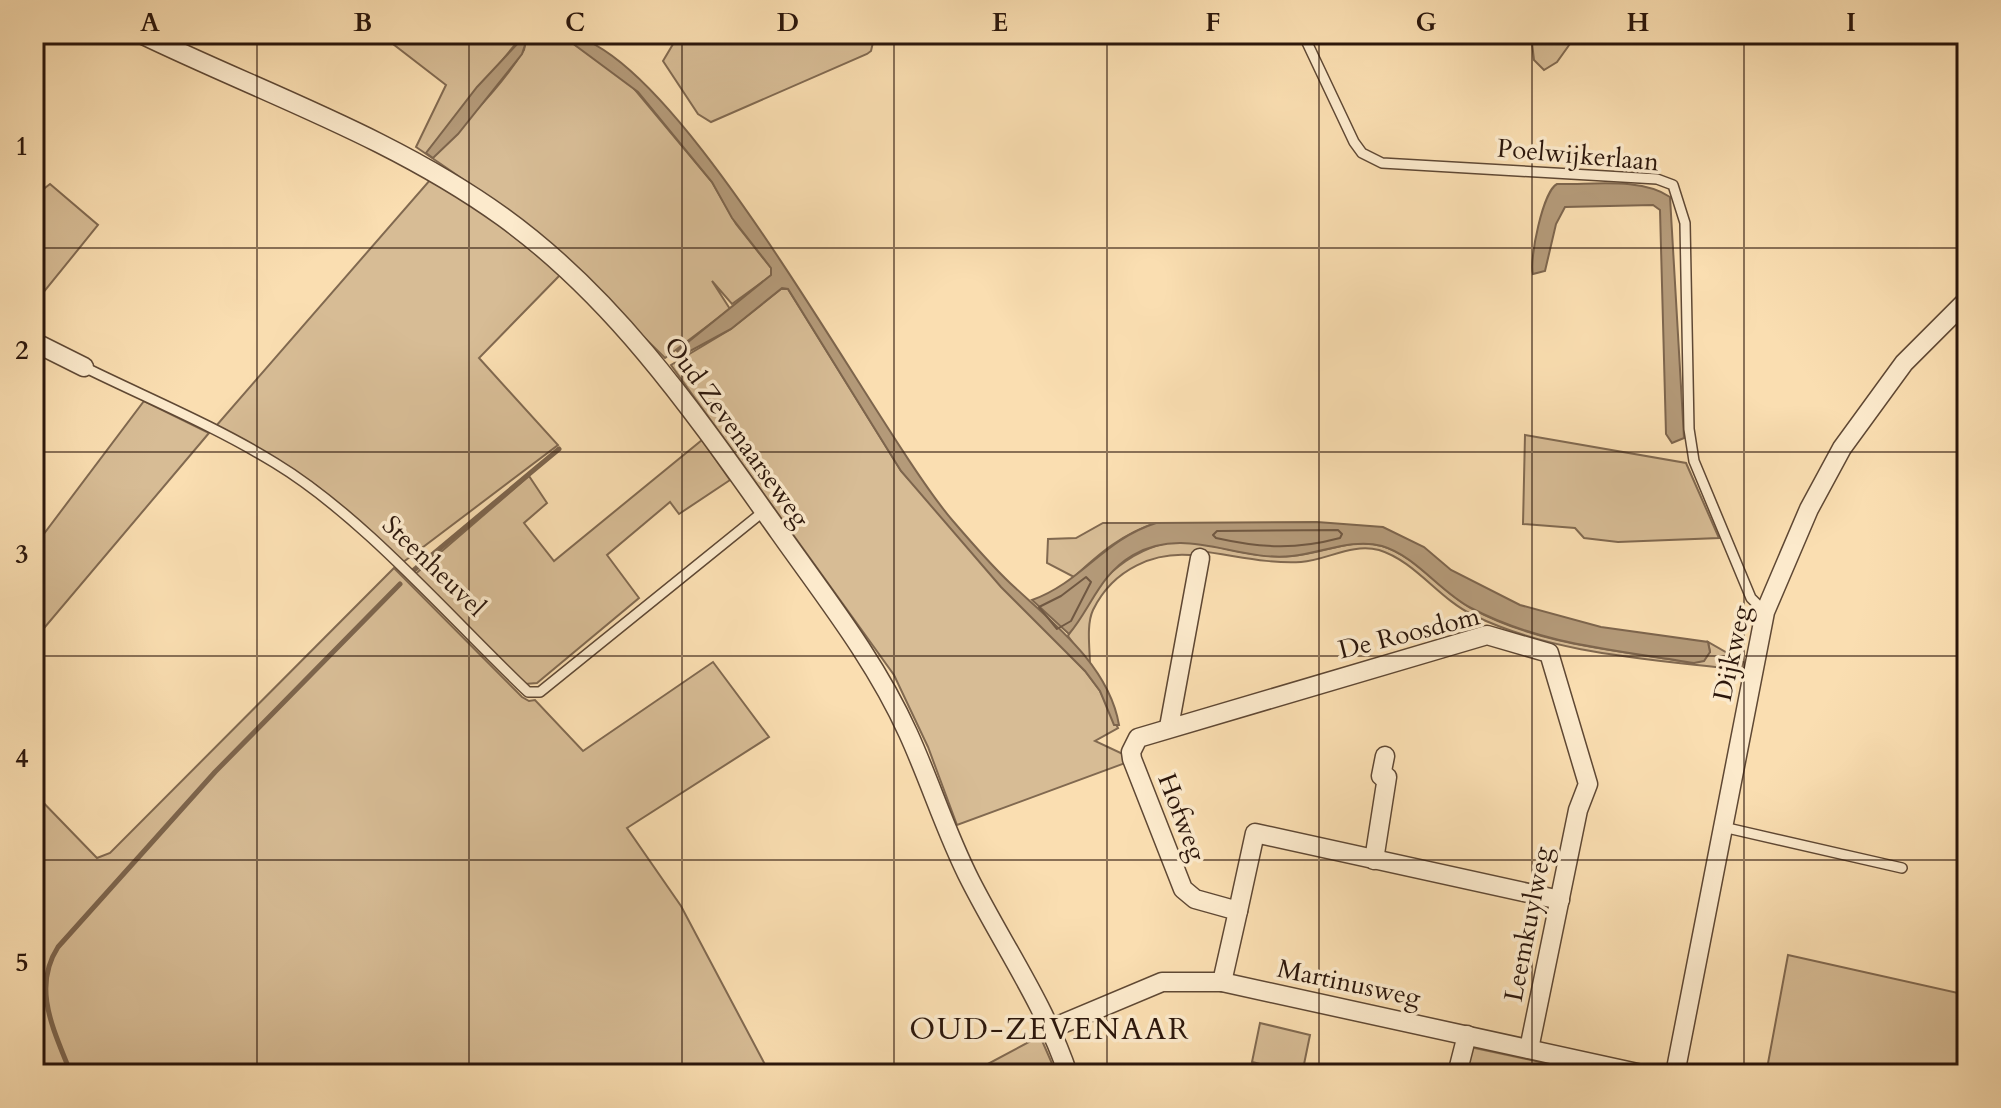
<svg xmlns="http://www.w3.org/2000/svg" width="2001" height="1108" font-family="Cardo,serif">
<style>
.green{fill:#d7bc95;stroke:#816950;stroke-width:2;fill-rule:evenodd}
.water{fill:#b49a79;stroke:#7d654d;stroke-width:2}
.lines{fill:none;stroke-linecap:round;stroke-linejoin:round}
.shore{stroke:#705842;stroke-width:2}
.stream{stroke:#7d654d;stroke-width:5}
.lane-casing{stroke:#5f4834;stroke-width:12}
.street-casing{stroke:#5f4834;stroke-width:21}
.lane{stroke:#fceacc;stroke-width:9}
.street{stroke:#fceacc;stroke-width:18}
.grid{fill:none;stroke:#2b160b;stroke-width:2;stroke-opacity:0.55}
.labels{text-anchor:middle;dominant-baseline:central;stroke-width:7;stroke-linejoin:round;paint-order:stroke}
.street-label{font-size:26px;fill:#2b160b;stroke:#fceacc}
.quarter-label{font-size:30px;letter-spacing:2px;fill:#2b160b;stroke:#fceacc}
.neatline{fill:none;stroke:#2b160b;stroke-width:3}
.grid-label{font-size:26px;text-anchor:middle;font-weight:bold;fill:#2b160b}
</style>
<rect width="100%" height="100%" fill="#fadeb1"/>
<filter id="stains"><feTurbulence type="fractalNoise" baseFrequency=".0025" numOctaves="4"/><feColorMatrix values="0 0 0 0 .2 0 0 0 0 .09 0 0 0 0 .02 0 0 0 .5 -.17"/></filter>
<radialGradient id="worn" r=".72"><stop offset=".6" stop-color="#630" stop-opacity="0"/><stop offset="1" stop-color="#630" stop-opacity=".3"/></radialGradient>
<g class="green">
<path d="M380,34H526L532,39L536,34H560L631,85L712,182L736,224L771,268L772,275L732,304L712,281L730,309L665,358L577,271L508,210L416,147L446,85ZM518,41L525,45L524,50C499,90 464,122 433,157L427,152Z"/>
<path d="M679,34H875L871,51L867,54L711,122L698,114L663,61Z"/>
<path d="M1531,34H1577L1557,62L1544,70L1534,60Z"/>
<path d="M430,180L480,210L561,274L479,358L558,445L402,563L317,486L216,426Z"/>
<path d="M50,184L98,225L34,304V185L41,191Z"/>
<path d="M781,289H788L901,471L1085,671L1100,691L1118,728L1095,741L1125,755L1128,762L957,825L928,747L894,675L671,365L731,329Z"/>
<path d="M144,401L209,433L34,640V547Z"/>
<path d="M1525,435L1686,463L1719,538L1618,542L1584,538L1575,528L1523,524Z"/>
<path d="M702,440L730,480L679,514L670,502L607,555L639,598L537,683L525,684L413,576L529,476L547,503L524,523L554,561Z"/>
<path d="M1103,523H1156C1122,534 1100,553 1074,577L1047,563L1048,539L1076,538Z"/>
<path d="M1178,541C1216,543 1254,560 1292,556C1322,554 1352,537 1382,546C1416,556 1440,591 1471,608C1540,646 1618,650 1694,663L1710,652L1708,642L1743,662L1741,670C1652,659 1555,655 1473,615C1439,599 1415,561 1379,550C1351,543 1328,560 1301,562C1266,564 1234,555 1199,551L1198,556C1155,550 1113,569 1093,610C1086,625 1090,649 1090,666L1068,636C1088,588 1125,548 1178,541Z"/>
<path d="M394,568L522,697L529,701L535,700L583,751L713,662L769,737L627,828L681,906L770,1074H36L39,1065L34,1038V793L97,858L110,853Z"/>
<path d="M1788,955L1967,995V1074H1766Z"/>
<path d="M1260,1023L1310,1035L1302,1074L1252,1062Z"/>
<path d="M1040,1036L1054,1068L1042,1074H969Z"/>
<path d="M1470,1047L1597,1074H1463Z"/>
</g>
<g class="water">
<path d="M560,34C672,34 875,431 953,521C971,542 990,564 1010,583C1052,622 1109,665 1119,725H1114L1100,691L1085,671L1001,587L901,471L788,289L782,288L731,329L681,356L677,351L771,275V268L732,218L712,182L638,92Z"/>
<path d="M520,41L525,45L522,54L458,134L433,158L426,153L477,87Z"/>
<path d="M1557,184C1591,185 1641,177 1670,197L1684,438L1672,443L1666,434L1660,210L1653,205L1565,207L1556,224L1545,271L1533,274C1529,259 1543,191 1557,184Z"/>
<path d="M1156,523L1317,522L1383,527L1424,547L1451,570L1520,605L1601,627L1708,642L1710,652L1704,661L1694,663C1618,650 1541,645 1471,608C1440,592 1416,556 1382,546C1352,538 1322,553 1292,556C1236,562 1187,525 1133,555C1100,574 1091,608 1069,634L1032,600C1082,582 1103,540 1156,523Z"/>
</g>
<g class="lines">
<g class="shore">
<path d="M1338,530L1342,534L1340,538C1295,550 1261,548 1216,538L1213,535L1217,531Z"/>
<path d="M1086,577L1091,582L1071,621L1057,629L1039,607L1061,596Z"/>
</g>
<g class="stream">
<path d="M414,570L559,449"/>
<path d="M71,1074C55,1032 31,989 58,947L215,772L400,584"/>
</g>
<defs>
<g id="lane">
<path d="M1303,34L1354,142L1362,153L1382,163L1657,179L1673,185L1685,223L1689,429L1694,461L1751,598L1765,612"/>
<path d="M84,367C147,398 215,426 275,463C364,517 451,619 528,692H540L764,511"/>
<path d="M1723,827L1902,868"/>
</g>
<g id="street">
<path d="M141,34C263,93 392,137 503,217C618,300 698,418 779,532C825,597 875,660 908,733C930,781 946,833 970,880C1003,945 1045,1005 1068,1074"/>
<path d="M34,342L84,367"/>
<path d="M1169,727L1200,558"/>
<path d="M1374,860L1387,777L1381,776L1385,756"/>
<path d="M1238,911L1255,833L1560,900"/>
<path d="M1222,982L1238,911L1195,899L1183,889L1132,759L1131,752L1138,738L1487,635L1549,653L1588,784L1578,810L1529,1049"/>
<path d="M1050,1029L1162,982H1222L1642,1074"/>
<path d="M1457,1074L1467,1035"/>
<path d="M1675,1074L1765,612L1809,509L1842,448L1904,363L1967,300"/>
</g>
</defs>
<use href="#lane" class="lane-casing"/>
<use href="#street" class="street-casing"/>
<use href="#lane" class="lane"/>
<use href="#street" class="street"/>
</g>
<path class="grid" d="M257,34V1074M469,34V1074M682,34V1074M894,34V1074M1107,34V1074M1319,34V1074M1532,34V1074M1744,34V1074M34,248H1967M34,452H1967M34,656H1967M34,860H1967"/>
<g class="labels">
<g class="street-label">
<text transform="translate(1578 155) rotate(5)">Poelwijkerlaan</text>
<text transform="translate(737 432) rotate(54)">Oud Zevenaarseweg</text>
<text transform="translate(434 566) rotate(44)">Steenheuvel</text>
<text transform="translate(1409 633) rotate(-14)">De Roosdom</text>
<text transform="translate(1732 653) rotate(-78)">Dijkweg</text>
<text transform="translate(1182 817) rotate(69)">Hofweg</text>
<text transform="translate(1528 924) rotate(-79)">Leemkuylweg</text>
<text transform="translate(1349 983) rotate(12)">Martinusweg</text>
</g>
<g class="quarter-label">
<text x="1050" y="1029">OUD-ZEVENAAR</text>
</g>
</g>
<rect width="2001" height="1108" fill="none" stroke="#fadeb1" stroke-width="88"/>
<rect x="44" y="44" width="1913" height="1020" class="neatline"/>
<g class="grid-label">
<text x="150" y="31">A</text>
<text x="363" y="31">B</text>
<text x="575" y="31">C</text>
<text x="788" y="31">D</text>
<text x="1000" y="31">E</text>
<text x="1213" y="31">F</text>
<text x="1426" y="31">G</text>
<text x="1638" y="31">H</text>
<text x="1851" y="31">I</text>
<text x="22" y="155">1</text>
<text x="22" y="359">2</text>
<text x="22" y="563">3</text>
<text x="22" y="767">4</text>
<text x="22" y="971">5</text>
</g>
<rect width="100%" height="100%" filter="url(#stains)"/>
<rect width="100%" height="100%" fill="url(#worn)"/>
</svg>
